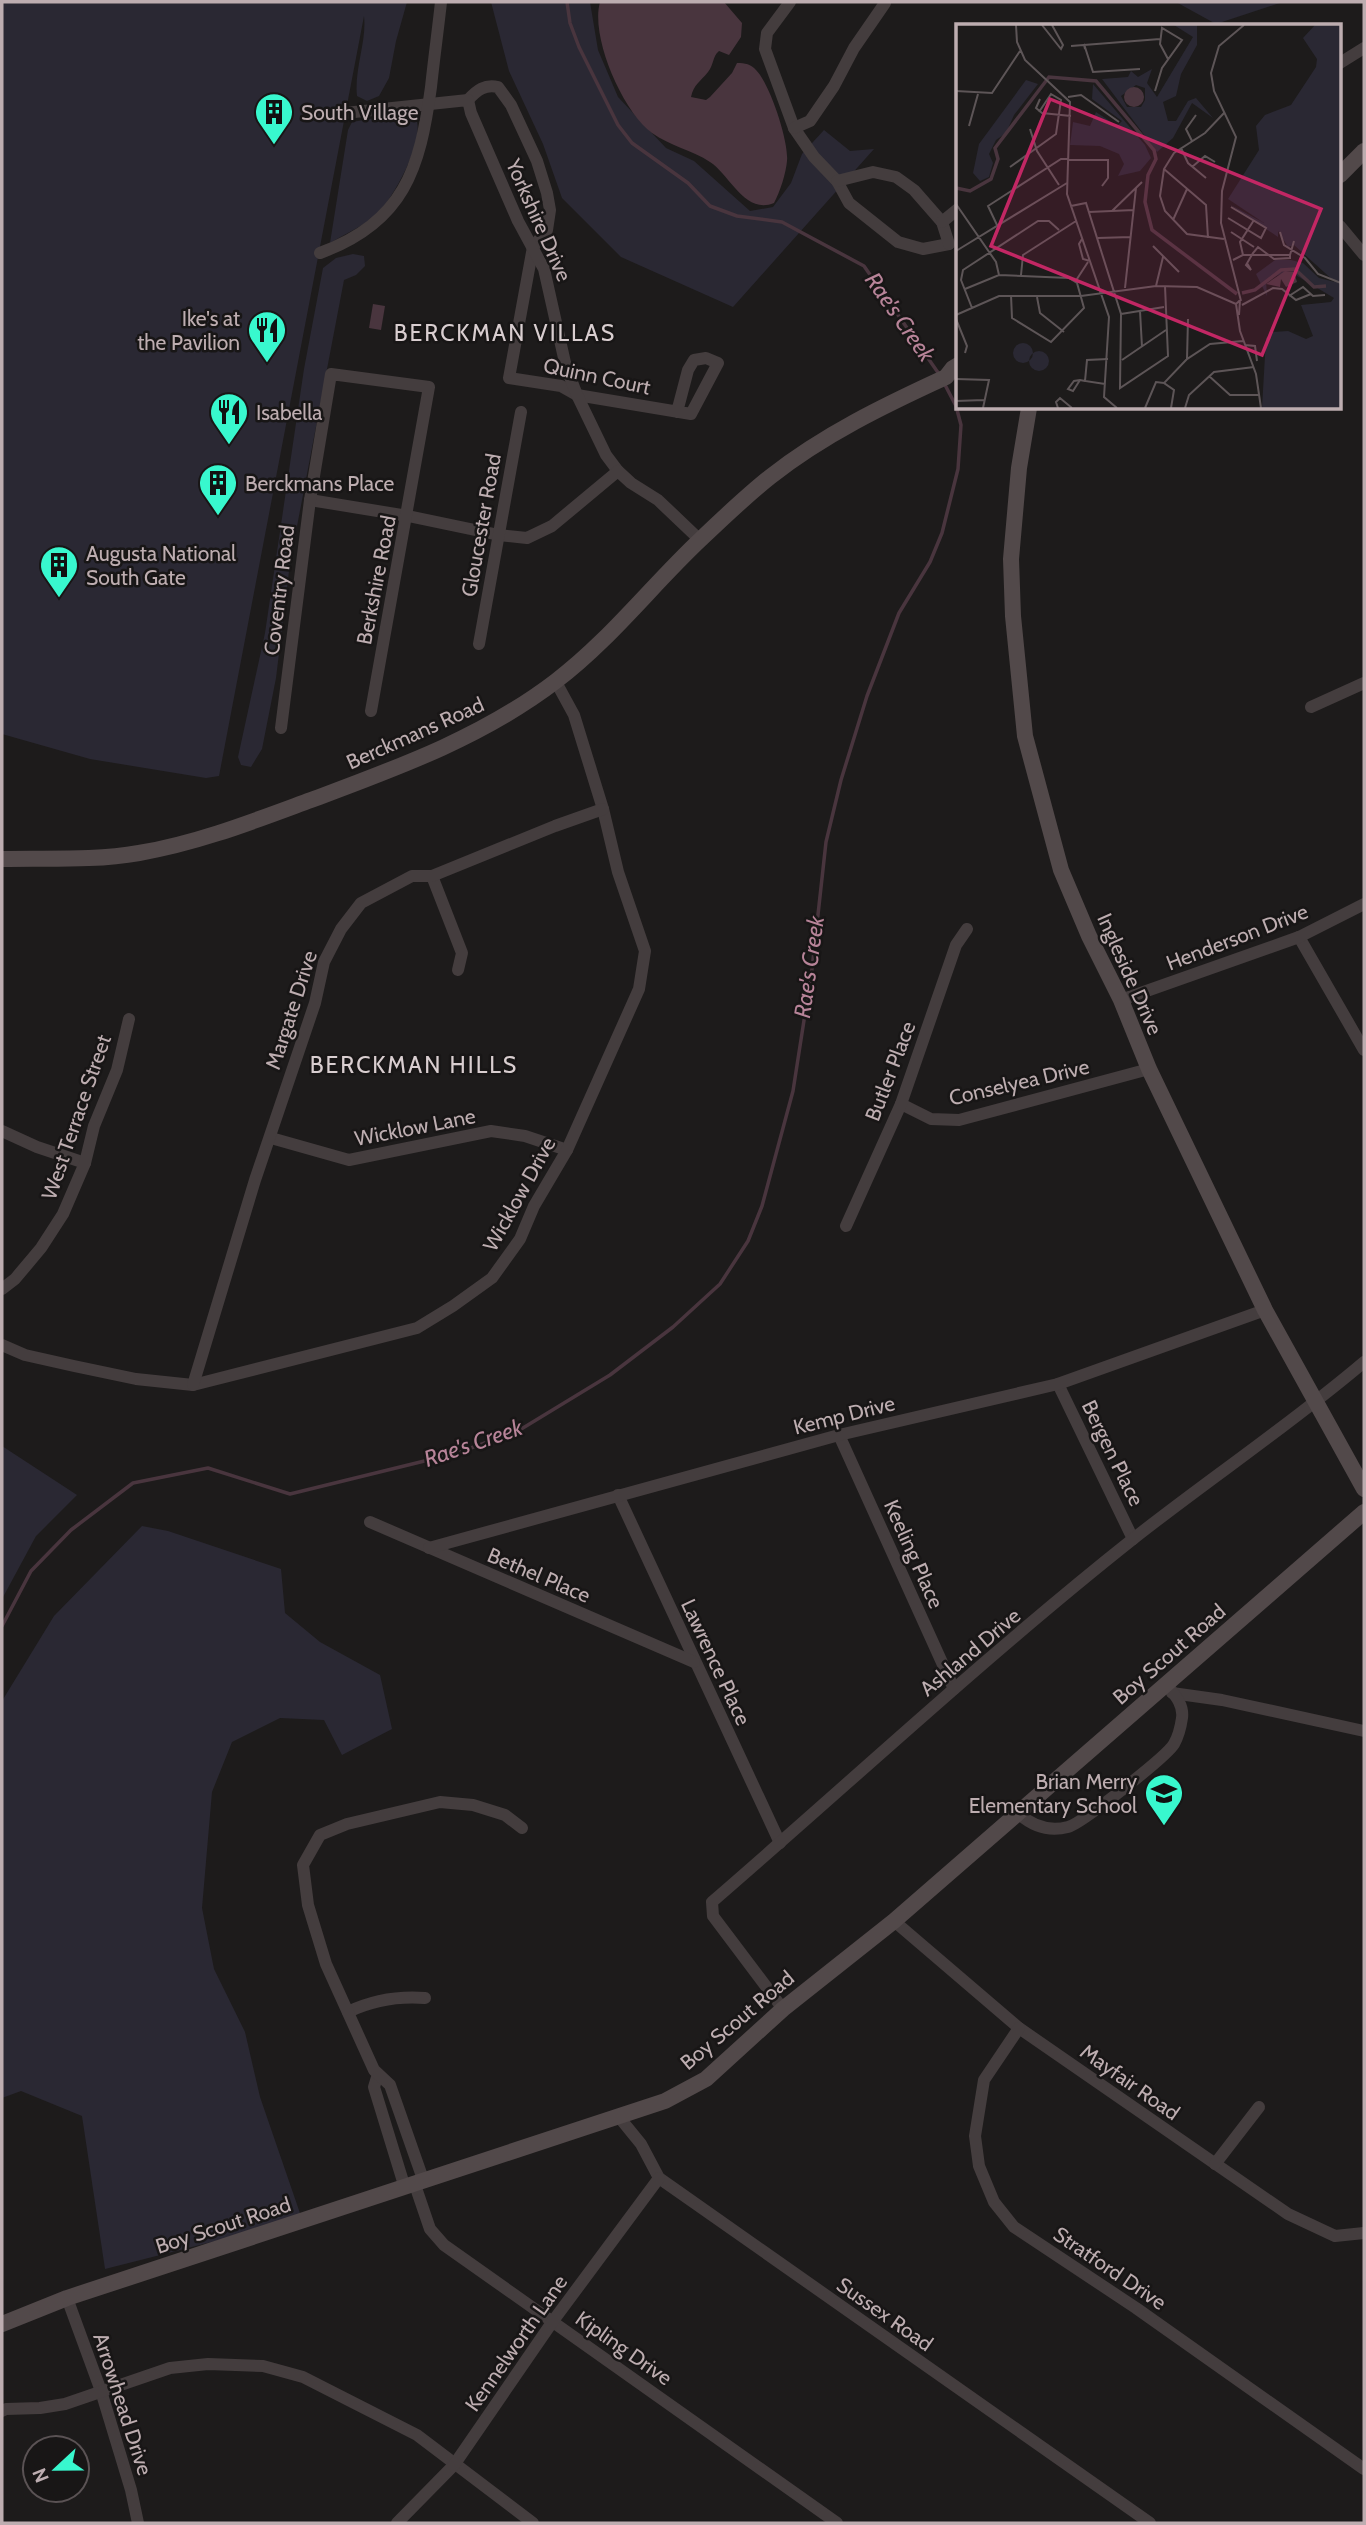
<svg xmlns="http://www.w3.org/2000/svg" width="1366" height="2525" font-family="Cabin,sans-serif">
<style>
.green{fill:#2a2833}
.water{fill:#49353e}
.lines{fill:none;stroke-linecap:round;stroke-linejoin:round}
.stream{stroke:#49353e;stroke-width:3.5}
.street{stroke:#443d3e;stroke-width:12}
.secondary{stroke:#52494a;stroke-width:16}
.labels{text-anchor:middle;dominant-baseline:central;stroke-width:5;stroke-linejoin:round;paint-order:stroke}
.poi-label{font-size:21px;fill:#bdadb0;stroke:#181616;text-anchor:start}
.street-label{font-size:21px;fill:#bdadb0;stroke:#181616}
.water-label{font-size:23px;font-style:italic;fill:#b88499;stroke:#181616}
.neighbourhood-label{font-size:23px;letter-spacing:2px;fill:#d9ced0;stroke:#181616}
.inset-river{fill:none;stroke:#49353e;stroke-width:3.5}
.inset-road{fill:none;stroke:#5d5557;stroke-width:2}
.view{fill:#c22764;fill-opacity:0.15;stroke:#c22764;stroke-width:3.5}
.inset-edge{fill:none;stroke:#bdadb0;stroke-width:3.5}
</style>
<rect width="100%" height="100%" fill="#1d1b1b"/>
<g class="green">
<path d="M2,2H407L396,41L389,78L379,96L367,101L357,96C354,69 367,41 364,16L219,776L206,778L90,759L2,734Z"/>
<path d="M491,2H590L598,50L618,97L666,148L694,161L750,211L773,207L791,183L802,154L824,130L850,151L874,149L733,307L621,257L562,198L543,144L509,71Z"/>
<path d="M1176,2H1283L1216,24Z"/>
<path d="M411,112C433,128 395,194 381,210C368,224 347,233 330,243L348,130L352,122Z"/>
<path d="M353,254L364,256L365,266L356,275L344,280L290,563L276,678L262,749L251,767L241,765L238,757L265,633L304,369L323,268L336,258Z"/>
<path d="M2,1446L77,1495L36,1536L2,1599Z"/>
<path d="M142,1526L168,1531L281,1569L285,1613L320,1642L380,1675L392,1729L342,1755L324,1720L280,1718L232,1742L212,1792L202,1908L214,1969L245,2032L260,2097L302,2219L105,2269L82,2116L21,2091L2,2098V1701L54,1616Z"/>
</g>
<g class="water">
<path d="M600,2H724L742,23L741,37L729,55L719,51C712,57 714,65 708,72C700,82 694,84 691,97L706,100L710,97L732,73L737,63C745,63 751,64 756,70C770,84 789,142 787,161C786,173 780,192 774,203C745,215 730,175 710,162C692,150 670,146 652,133C623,112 590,37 600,2Z"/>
<path d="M373,304L385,306L381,330L369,328Z"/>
</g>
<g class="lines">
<g class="stream">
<path d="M567,2L570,23L579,47L618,125L632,143L688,183L710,206L737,216L782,222L864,266L939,374"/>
<path d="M2,1626L31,1571L71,1530L133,1483L208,1468L290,1494L457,1453L518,1431L610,1375L673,1327L720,1284L748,1241L762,1206L793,1091L812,969L826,842L841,780L867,696L899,613L930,562L942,533L958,469L961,425L956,406L944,383"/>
</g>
<g class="street">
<path d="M790,2L767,33L765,49L794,128L814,157L837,181L849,203L898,242L923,249L949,244"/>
<path d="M1340,63L1364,48"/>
<path d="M468,100C477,90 485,84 498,87L511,105L537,161L547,193L550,210L547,230L533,247L509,378L561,386L577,395L691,414L718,363L706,358L694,360L688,370L677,412"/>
<path d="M345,113L468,100L471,113L518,221L544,269L566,367L577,395L606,455L618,471"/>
<path d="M794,128L810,121L834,86L854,48L885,3"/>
<path d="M837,181L873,172L896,177L914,190L942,222L949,244"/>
<path d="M942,222L958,209"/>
<path d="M1340,226L1364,255"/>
<path d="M320,253C404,222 420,169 431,87C434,58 438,30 441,2"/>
<path d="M310,500L408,516L499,535L527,538L552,526L618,471L631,483L658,500L700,540"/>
<path d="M479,644L521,412"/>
<path d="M1311,707L1364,683"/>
<path d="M281,728L310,500L331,374L429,387L371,711"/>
<path d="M432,876L462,953L458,970"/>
<path d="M1299,937L1364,1050"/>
<path d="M1121,1000L1299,937L1364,904"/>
<path d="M901,1104L931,1119L959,1120L1149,1069"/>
<path d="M2,1131L37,1147L85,1163"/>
<path d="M271,1138L349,1160L491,1131L525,1136L567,1150"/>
<path d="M846,1226L901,1104L956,945L967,929"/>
<path d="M2,1289L15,1279L41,1248L63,1214L85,1163L94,1126L117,1070L129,1019"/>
<path d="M2,1345L25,1355L74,1366L136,1379L193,1385L417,1328L453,1306L492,1278L520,1239L534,1206L567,1150L639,989L645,951L618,872L603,809L574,715L556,682"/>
<path d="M1058,1384L1133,1539"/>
<path d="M193,1385L255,1180L315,1003L324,962L341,929L361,903L412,876H432L555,826L603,809"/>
<path d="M839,1435L954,1689"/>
<path d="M618,1495L780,1843"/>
<path d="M370,1522L694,1662"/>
<path d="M429,1548L839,1435L1058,1384L1265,1310"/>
<path d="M1172,1693L1222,1700L1364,1731"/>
<path d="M1018,1813C1032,1826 1048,1832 1068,1827C1081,1824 1167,1756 1174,1744C1178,1737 1181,1725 1182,1718C1184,1704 1174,1694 1166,1684"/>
<path d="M894,1921L1019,2028L1288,2214L1335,2236L1364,2233"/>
<path d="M783,2009L713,1916L712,1902C852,1781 988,1654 1133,1539C1209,1479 1290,1425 1364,1362"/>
<path d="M348,2012C373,2000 398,1996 425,1998"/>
<path d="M1019,2028L984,2080L975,2136L979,2166L994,2202L1014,2227L1136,2308L1364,2469"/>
<path d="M378,2074L374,2087L405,2188"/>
<path d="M619,2117L641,2144L659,2178L1150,2523"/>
<path d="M1215,2164L1259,2107"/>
<path d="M424,2182L390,2085L374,2070L326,1964L308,1905L303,1865L320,1835L347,1824L440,1802L473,1805L505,1815L522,1828"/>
<path d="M415,2185L430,2229L444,2245L837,2523"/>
<path d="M67,2298L101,2391L131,2490L138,2523"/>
<path d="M2,2411L6,2409L40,2408L65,2404L170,2368L208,2364L263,2366L303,2377L417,2435L533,2523"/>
<path d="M397,2523L454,2465L553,2321L659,2178"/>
</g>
<g class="secondary">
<path d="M1340,175L1364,151"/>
<path d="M1029,408L1019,468L1011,559L1013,616L1025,736L1061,870L1089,936L1121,1000L1149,1069L1265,1310L1364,1489"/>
<path d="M2,859C47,858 94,861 139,853C198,843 254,821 311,800C397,768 483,737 556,681C610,640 652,585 701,539C723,518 746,496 770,477C823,435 885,405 946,377L953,368L958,365"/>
<path d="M2,2324L67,2298L665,2101L706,2079L783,2009L894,1921L1364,1512"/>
</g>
</g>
<defs>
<symbol id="building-pin" viewBox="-11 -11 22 30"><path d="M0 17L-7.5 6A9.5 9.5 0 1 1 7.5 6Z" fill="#38f8ce" stroke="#181616"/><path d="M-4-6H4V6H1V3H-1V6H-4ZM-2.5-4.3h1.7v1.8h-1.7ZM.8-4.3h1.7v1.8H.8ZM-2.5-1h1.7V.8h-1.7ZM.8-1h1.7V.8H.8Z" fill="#111"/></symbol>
<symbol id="restaurant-pin" viewBox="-11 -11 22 30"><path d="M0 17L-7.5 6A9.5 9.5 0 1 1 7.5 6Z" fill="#38f8ce" stroke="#181616"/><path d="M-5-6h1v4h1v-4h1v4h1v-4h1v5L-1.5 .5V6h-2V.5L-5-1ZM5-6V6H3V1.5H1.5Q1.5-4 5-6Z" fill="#111"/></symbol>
<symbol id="school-pin" viewBox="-11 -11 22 30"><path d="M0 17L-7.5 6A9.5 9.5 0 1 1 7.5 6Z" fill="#38f8ce" stroke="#181616"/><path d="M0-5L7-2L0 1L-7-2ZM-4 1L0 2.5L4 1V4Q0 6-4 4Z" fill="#111"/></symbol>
</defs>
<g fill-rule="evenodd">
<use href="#building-pin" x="252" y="90" width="44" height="60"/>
<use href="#restaurant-pin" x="245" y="308" width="44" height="60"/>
<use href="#restaurant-pin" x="207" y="390" width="44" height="60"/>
<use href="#building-pin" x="196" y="461" width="44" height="60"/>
<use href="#building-pin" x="37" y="543" width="44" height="60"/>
<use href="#school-pin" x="1142" y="1771" width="44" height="60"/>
</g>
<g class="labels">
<g class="poi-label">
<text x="301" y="112">South Village</text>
<text x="240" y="318" text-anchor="end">Ike's at<tspan x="240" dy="24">the Pavilion</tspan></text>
<text x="256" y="412">Isabella</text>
<text x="245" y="483">Berckmans Place</text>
<text x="86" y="553">Augusta National<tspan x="86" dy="24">South Gate</tspan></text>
<text x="1137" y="1781" text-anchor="end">Brian Merry<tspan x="1137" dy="24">Elementary School</tspan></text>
</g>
<g class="street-label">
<text transform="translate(539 220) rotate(66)">Yorkshire Drive</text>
<text transform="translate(597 376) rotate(12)">Quinn Court</text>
<text transform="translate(481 525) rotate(-80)">Gloucester Road</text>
<text transform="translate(376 580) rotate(-79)">Berkshire Road</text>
<text transform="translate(279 590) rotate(-83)">Coventry Road</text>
<text transform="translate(415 733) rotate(-24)">Berckmans Road</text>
<text transform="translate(1237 937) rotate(-21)">Henderson Drive</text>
<text transform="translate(1130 974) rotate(66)">Ingleside Drive</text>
<text transform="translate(291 1010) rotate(-72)">Margate Drive</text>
<text transform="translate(890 1071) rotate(-69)">Butler Place</text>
<text transform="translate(1019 1082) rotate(-13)">Conselyea Drive</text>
<text transform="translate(76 1117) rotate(-71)">West Terrace Street</text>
<text transform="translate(415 1127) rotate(-11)">Wicklow Lane</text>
<text transform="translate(519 1194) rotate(-61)">Wicklow Drive</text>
<text transform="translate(844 1415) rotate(-14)">Kemp Drive</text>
<text transform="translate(1113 1453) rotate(64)">Bergen Place</text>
<text transform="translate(914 1554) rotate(66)">Keeling Place</text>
<text transform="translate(539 1575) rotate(23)">Bethel Place</text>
<text transform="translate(970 1652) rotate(-40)">Ashland Drive</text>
<text transform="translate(1169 1654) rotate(-41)">Boy Scout Road</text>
<text transform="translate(716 1662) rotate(65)">Lawrence Place</text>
<text transform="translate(737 2020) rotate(-40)">Boy Scout Road</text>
<text transform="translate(1130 2082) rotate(35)">Mayfair Road</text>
<text transform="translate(223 2225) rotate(-18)">Boy Scout Road</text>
<text transform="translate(1110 2268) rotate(34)">Stratford Drive</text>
<text transform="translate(885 2314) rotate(35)">Sussex Road</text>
<text transform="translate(516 2343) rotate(-55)">Kennelworth Lane</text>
<text transform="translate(624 2348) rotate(35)">Kipling Drive</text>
<text transform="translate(123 2404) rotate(72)">Arrowhead Drive</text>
</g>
<g class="water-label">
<text transform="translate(900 317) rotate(55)">Rae's Creek</text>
<text transform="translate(809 967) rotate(-82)">Rae's Creek</text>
<text transform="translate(473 1443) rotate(-19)">Rae's Creek</text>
</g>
<g class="neighbourhood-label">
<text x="505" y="333">BERCKMAN VILLAS</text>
<text x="414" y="1065">BERCKMAN HILLS</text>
</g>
</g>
<g transform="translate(956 24)">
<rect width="385" height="385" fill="#1d1b1b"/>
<path d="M218,1H241V21L225,50L220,72L207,78L212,97H220L232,77L240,74L257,94L236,79L217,114L201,128L146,55L172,53L175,47L182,53L196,45L191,59L201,73L237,13ZM180,61L189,64V76L185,83H171L165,72ZM359,1H385V384H306L310,314L317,308L332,307L350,315L357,312L345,281L375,278L378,274L333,247L310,256L311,272L300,250L319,236H335L347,239L363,254L379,258L338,221L332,223L322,207V213L273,180L308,199L272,175L303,126L300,102L309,91L335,81L360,43L361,35L347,14ZM70,56L82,60L58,91L50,109L40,116L33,130L37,139L33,153L24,157L17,149L23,120ZM137,60L189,121L195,134L184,147L162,152L168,140L163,130L144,122L114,121L117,98L134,102L140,88L161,102L166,97L136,75ZM57 329a10 10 0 1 1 20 0a10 10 0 1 1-20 0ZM73 337a10 10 0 1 1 20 0a10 10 0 1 1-20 0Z" fill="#2a2833" fill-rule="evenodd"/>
<path d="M168 73a10 10 0 1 1 20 0a10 10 0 1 1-20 0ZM329,247L338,248L341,258L330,263L325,255L324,263L310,260Z" fill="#49353e"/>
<path class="inset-river" d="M0,164L14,167L35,155L42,135L39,124L93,53L140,57L198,126L200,135L192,151L189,178L196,206L281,270M286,269L299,266L325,246L339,245L358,263L370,262"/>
<path class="inset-road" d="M60,1L61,18L69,36L114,78L111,170L153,293L148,373L161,384M86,1L105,25L107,21L96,1M115,22L204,15M129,25L128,20L137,48L184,45M0,67L36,69L64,27M199,67L206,44L226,16L206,4L204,20L212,35M112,73L125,71L163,98M84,75L80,84L86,89L115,92M13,102L22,70M74,105L81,127L103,161M236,117L230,105L240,91M225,124L232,139L250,154M112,136H152V154L146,162M54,143L100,110L105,76L95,70L83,88M236,143L249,132L259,138M208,145L250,181L252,214M0,180L40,238L43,251M115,182L130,179L165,290L164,364L212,332L209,262M156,187L186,158M133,188L178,186M272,194L305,214L310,204L275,183M217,196L231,165M41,201L32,182L105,135H113M275,208L298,223M324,208L328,221L349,234L362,250L385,259M142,214L175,213M126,215L123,220L127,235L134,237M268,215L231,210L209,187L204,172L208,145L218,129L249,109L269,88M197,222L223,248M0,227L111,159M287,231H334L338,217M277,236L287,231L284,218L298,196M291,239L295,246L290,241L297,229L302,223L318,235L334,234V231M65,251L67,231L120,197M119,258L132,238M200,262L207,233M169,264L180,164M9,265L43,251L113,254L121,259L128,284L95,318L56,294L55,271M333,272L347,263L357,272L369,271M81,273L84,289L108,308M285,277L265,199L266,167L280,113L258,67L255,49L263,22L288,1M286,281L317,264L326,265L340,276L355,270M16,284L5,256L7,246L82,197H93L103,206M184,287L186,323M165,290L208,283M0,291L43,272H125L200,262L241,263L280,280M283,291L284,276L280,280L284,307L300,350L305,384M0,295L11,322L9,329M232,295L231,335L254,320L287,317M289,321L299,322L301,337M166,336L210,306M253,352L274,371H303M0,355L33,356L27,384M124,356L117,367L112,365L118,357L124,356L129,357M149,360L129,357L131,336L152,335M0,377L28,376M102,384L100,378L104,374L116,384M189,384L200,358L208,359M215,384L218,366L208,359L231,335M229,384L233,371L258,348L298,343"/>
<path class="view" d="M94,75L365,185L306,331L35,222Z"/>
<rect width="385" height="385" class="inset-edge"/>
</g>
<rect width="1366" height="2525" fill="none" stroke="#bdadb0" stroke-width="7"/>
<g transform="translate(56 2469) rotate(248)"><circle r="33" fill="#181616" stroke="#5a5254" stroke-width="2"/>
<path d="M0-5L12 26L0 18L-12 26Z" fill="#38f8ce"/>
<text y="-10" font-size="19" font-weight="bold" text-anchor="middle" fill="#bdadb0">N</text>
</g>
</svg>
